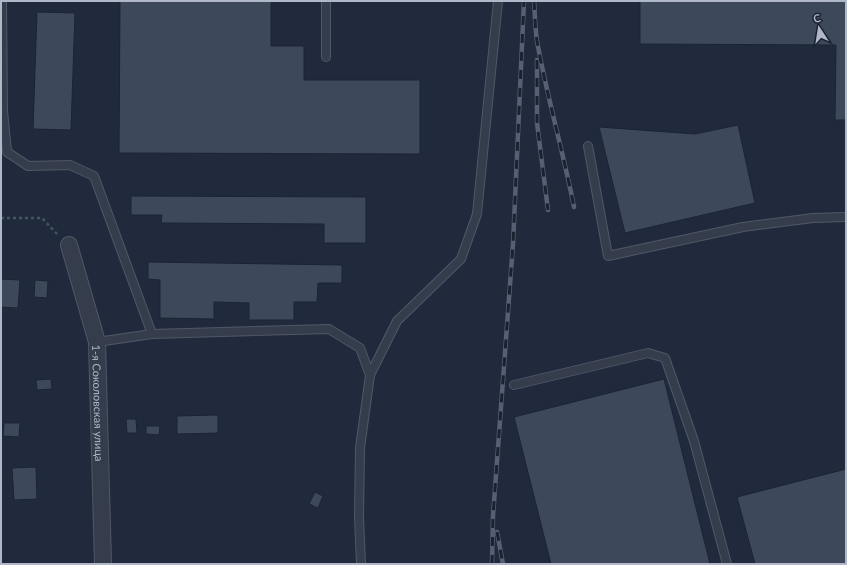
<svg xmlns="http://www.w3.org/2000/svg" width="847" height="565" font-family="Lato,sans-serif">
<style>
.building{fill:#3d485b;stroke:#1c2433}
.lines{fill:none;stroke-linecap:round;stroke-linejoin:round}
.service-casing{stroke:#505767;stroke-width:10}
.minor-casing{stroke:#505767;stroke-width:18}
.path{stroke:#41555a;stroke-width:2.5;stroke-dasharray:3 3;stroke-linecap:butt}
.service{stroke:#353d4c;stroke-width:8}
.minor{stroke:#353d4c;stroke-width:16}
.rail-casing{stroke:#576073;stroke-width:4.5}
.rail{stroke:#1a2231;stroke-width:3;stroke-dasharray:9;stroke-linecap:butt}
.labels{text-anchor:middle;dominant-baseline:central;stroke-width:4;stroke-linejoin:round;paint-order:stroke}
.street-label{font-size:11px;fill:#b0b7c8;stroke:#1a2231}
</style>
<rect width="100%" height="100%" fill="#212a3c"/>
<g class="building">
<path d="M120,1H271V46H304V80H420V154L119,153Z"/>
<path d="M640,1H846V120H835L836,45L640,44Z"/>
<path d="M37,12L75,13L71,130L33,129Z"/>
<path d="M738,125L755,203L625,233L599,127L695,134Z"/>
<path d="M131,196L366,197V243H324V224L161,223L162,215H131Z"/>
<path d="M148,262L342,265V283H318L317,302H294V320H249V303L214,302V319L160,318V280L148,279Z"/>
<path d="M1,279L20,280L18,308L1,307Z"/>
<path d="M35,280L48,281L47,298L34,297Z"/>
<path d="M51,379L52,389L37,390L36,380Z"/>
<path d="M664,379L710,564H551L514,417Z"/>
<path d="M218,415V433L177,434V416Z"/>
<path d="M126,419H136L137,433H127Z"/>
<path d="M4,423H20L19,437L3,436Z"/>
<path d="M146,426H160L159,435L146,434Z"/>
<path d="M36,467L37,499L14,500L12,468Z"/>
<path d="M846,469V564H755L737,497Z"/>
<path d="M315,492L323,496L318,508L309,504Z"/>
</g>
<g class="lines">
<defs>
<g id="service">
<path d="M2,1L3,111L7,152L28,166L70,165L94,176L152,334"/>
<path d="M326,57V1"/>
<path d="M588,146L608,256L743,227L813,218L846,217"/>
<path d="M97,342L152,334L329,329L360,348L370,375"/>
<path d="M514,385L648,353L665,358L694,441L727,564"/>
<path d="M361,564L359,517L360,448L370,375L397,321L461,259L477,214L498,1"/>
</g>
<g id="minor">
<path id="s1" d="M69,245L97,342L103,564"/>
</g>
</defs>
<use href="#service" class="service-casing"/>
<use href="#minor" class="minor-casing"/>
<path class="path" d="M1,218H42L59,236"/>
<use href="#service" class="service"/>
<use href="#minor" class="minor"/>
<defs>
<g id="rail">
<path d="M534,1C535,14 535,28 537,41C547,97 563,151 574,207"/>
<path d="M537,60V123L548,210"/>
<path d="M497,532L503,564"/>
<path d="M492,564L493,516L513,244L524,1"/>
</g>
</defs>
<use href="#rail" class="rail-casing"/>
<use href="#rail" class="rail"/>
</g>
<g class="labels">
<g class="street-label">
<text stroke="none"><textPath href="#s1" startOffset="162">1-я Соколовская улица</textPath></text>
</g>
</g>
<rect width="847" height="565" fill="none" stroke="#b0b7c8" stroke-width="4"/>
<g transform="translate(819 28) rotate(348)" stroke="#1a2231" stroke-width="3" paint-order="stroke">
<path d="M0-3L7 15L0 10L-7 15Z" fill="#b0b7c8"/>
<text y="-6" font-size="11" font-weight="bold" text-anchor="middle" fill="#b0b7c8">С</text>
</g>
</svg>
